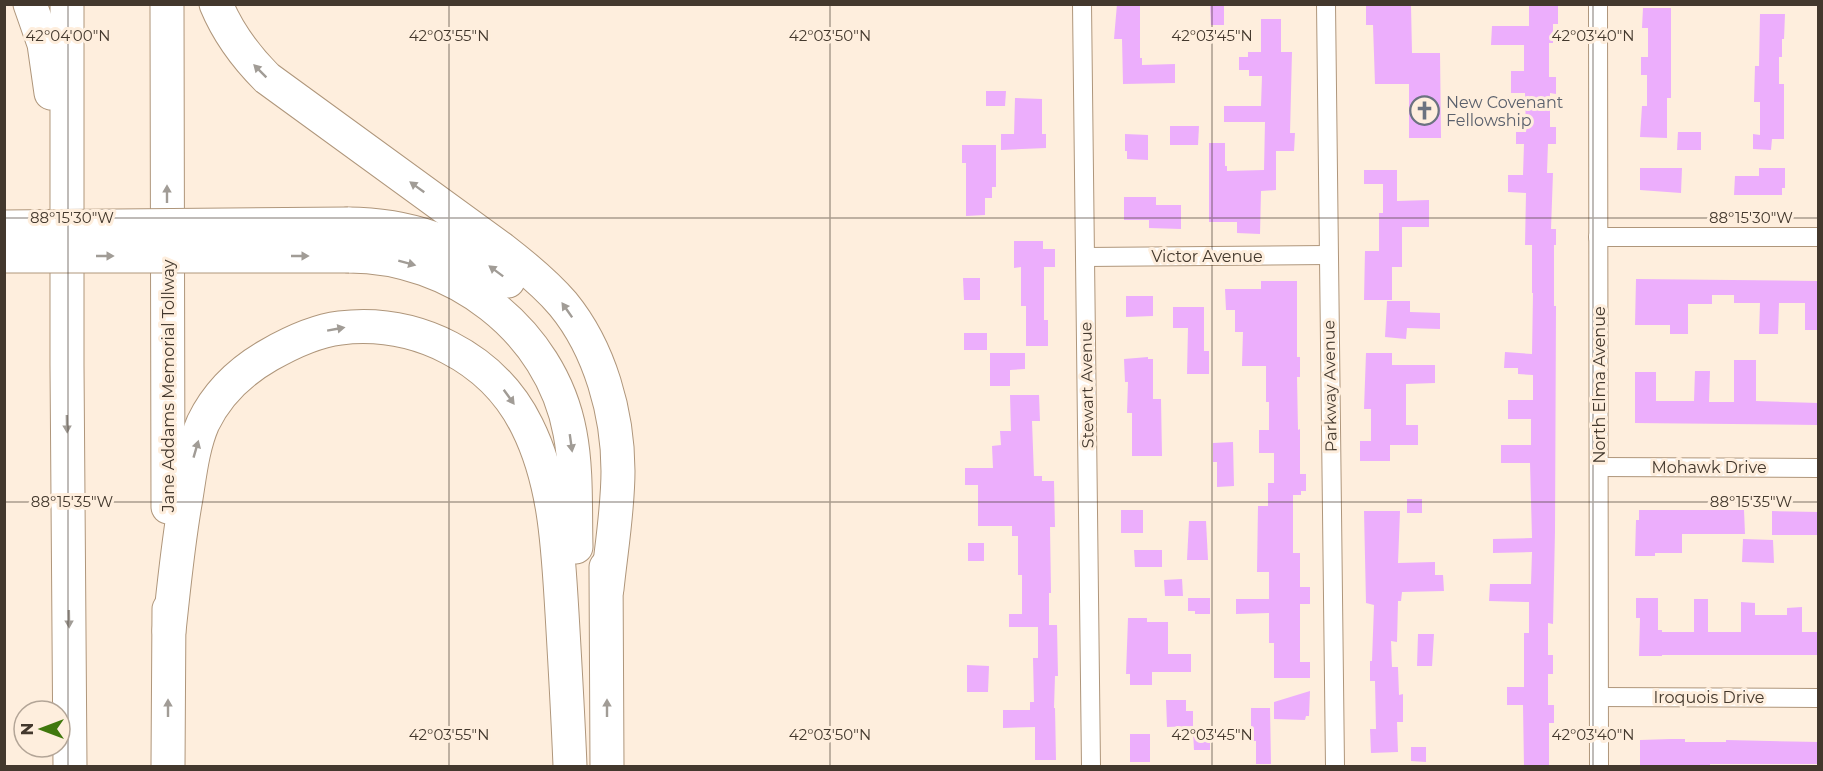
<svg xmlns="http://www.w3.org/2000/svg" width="1823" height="771" font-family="Montserrat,sans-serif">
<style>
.building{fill:#ecaefc}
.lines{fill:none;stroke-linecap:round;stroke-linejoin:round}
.street-casing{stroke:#af967b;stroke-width:20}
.highway-casing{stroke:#af967b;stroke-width:35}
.street{stroke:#fff;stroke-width:18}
.highway{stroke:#fff;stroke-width:33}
.highway-bridge-casing{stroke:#af967b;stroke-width:35;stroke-linecap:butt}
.highway-bridge{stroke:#fff;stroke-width:33}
.oneway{fill:#a19c96}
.ticks{fill:none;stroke:#43382d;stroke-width:1.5;stroke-opacity:0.45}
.labels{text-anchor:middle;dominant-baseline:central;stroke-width:6;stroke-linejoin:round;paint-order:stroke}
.worship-label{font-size:16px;fill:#5b616d;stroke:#feeedd;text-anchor:start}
.street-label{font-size:16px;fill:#43382d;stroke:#feeedd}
.ticks-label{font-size:15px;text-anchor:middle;fill:#43382d;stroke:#feeedd;stroke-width:6;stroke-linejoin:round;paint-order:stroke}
</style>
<rect width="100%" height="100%" fill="#feeedd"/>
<g class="building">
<path d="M1117,4H1140V58H1142V65L1175,64V83L1123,84L1122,39H1114Z"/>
<path d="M1210,4H1224V25H1211Z"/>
<path d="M1529,4H1558V24H1553V43H1549V77H1556V94L1550,93V127H1556V144H1548L1547,173H1553L1551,229H1556V245H1554V306H1556L1555,532L1553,624L1548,623V655H1553V674H1548V705H1554V723H1549V766H1524L1523,705H1507V687H1524V633H1529V602L1489,601L1490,584H1531L1532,552L1493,553V539L1532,538L1530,463H1501V445H1531V419H1508V400H1533V375L1518,374V368H1504L1505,352L1532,354L1533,293H1532V245H1525L1526,193L1508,192V175H1523L1524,144H1516V132H1526L1525,93H1511V71H1524V45H1491L1492,26H1529Z"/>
<path d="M1366,6H1411L1412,53H1440L1441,138H1409V84H1375L1373,25H1366Z"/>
<path d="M1643,8H1671V98H1667V138L1640,137L1642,106H1647V75H1641V57H1648V28H1642Z"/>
<path d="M1760,14H1785L1784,39H1782V57H1779V84H1784V139H1772L1771,150L1753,149V134L1760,135V102H1754L1755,66H1759Z"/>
<path d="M1261,19H1281V52H1292L1290,133H1295L1294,151H1276V190L1261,191L1260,234L1237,233V222H1209V143H1225V166H1227V171L1264,170L1265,122H1224V106H1261L1262,76H1249V70H1239V57H1248V52H1261Z"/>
<path d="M986,91H1006L1005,106H986Z"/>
<path d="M1015,98L1042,99V134H1046V148L1001,150V134H1014Z"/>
<path d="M1170,126H1199L1198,145H1170Z"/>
<path d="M1678,132H1701V150H1677Z"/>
<path d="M1125,134L1148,135V160L1127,159V151H1125Z"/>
<path d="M962,145H996V187H992V198H985V215L966,216V163H962Z"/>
<path d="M1640,168H1682L1681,193L1640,190Z"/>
<path d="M1759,168H1785V188H1782V195H1734L1735,176H1759Z"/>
<path d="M1364,170H1397V201L1429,200V227H1402V267H1392V300H1364L1365,251H1379V213H1383V184H1364Z"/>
<path d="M1124,197H1156V205H1181V229L1149,228V220H1124Z"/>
<path d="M1014,241H1043V249H1055V267H1044V320H1048V346H1026V306H1021V267L1014,268Z"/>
<path d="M963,278H980V300H964Z"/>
<path d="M1636,279L1818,281V330H1805V303H1779L1778,334H1759L1760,303H1734V295H1712V304H1688V334H1670V325H1635Z"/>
<path d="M1261,281H1297V357H1300V377H1297L1298,430L1300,429V474H1306V491H1301V495H1293V553H1300V587H1310V604H1300V662H1310V678H1274V643H1269V613L1236,614V599H1269V572H1257L1258,506H1268V483H1274V453H1259V430H1269V402H1266V366H1242L1243,332H1235V310H1226L1225,289H1261Z"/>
<path d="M1126,296H1153V316L1126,317Z"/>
<path d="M1387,301H1410V312L1440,313V329L1407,328L1406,339L1385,337Z"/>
<path d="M1173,307H1204V351H1209V374H1187L1188,328H1173Z"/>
<rect x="964" y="333" width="23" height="17"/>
<path d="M990,353H1025V369L1010,370V386H990Z"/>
<path d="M1366,353H1392V365H1435V383L1406,384V425H1418V445H1390V461H1360V441H1371V409H1364Z"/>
<path d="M1148,357V359H1153V399H1161L1162,456H1132V413H1127L1128,382H1125L1124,359Z"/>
<path d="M1734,360H1756V401L1818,403V425L1635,423V372H1656V401H1694L1695,371H1710L1709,402H1734Z"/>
<path d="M1010,395H1039L1040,421H1032L1034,476H1042V481H1054L1055,527H1050L1051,593H1049V625H1057L1058,676H1055L1054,708H1055L1056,760H1035V727L1003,728V710H1030V702H1034L1033,658H1038V627H1009V614H1022V575H1018V536H1012V526H978V485H965V468H993L992,446L1001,445L1000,431H1011Z"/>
<path d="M1233,442L1234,486L1217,487V462H1213V443Z"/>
<rect x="1407" y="499" width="15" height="14"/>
<rect x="1121" y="510" width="22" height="23"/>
<path d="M1639,510H1744L1745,534H1682V553H1655V556H1635L1636,520H1639Z"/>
<path d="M1364,511H1400L1398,563L1435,562V575H1443L1444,591L1402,592L1401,601H1398L1397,642L1391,641L1392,667H1398L1399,695L1403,694V722H1397L1398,752L1371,753L1370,729H1376L1375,681H1370V661H1372L1374,605L1366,603Z"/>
<path d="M1772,511L1818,512V535H1772Z"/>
<path d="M1189,521H1206L1208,560H1187Z"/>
<path d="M1743,539L1773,540L1774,563L1742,562Z"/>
<rect x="968" y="543" width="16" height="18"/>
<path d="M1134,550H1162V567H1135Z"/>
<path d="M1182,579L1183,596H1165L1164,580Z"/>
<path d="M1188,598H1210V614H1195V611H1188Z"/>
<path d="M1636,598H1658V630H1662V632H1694V599H1708V632H1741V602L1755,603V615H1787V608L1802,607V632H1818V655H1662V656H1639L1640,618H1636Z"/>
<path d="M1128,618H1147V622H1168V654H1191V672H1152V685H1130V674H1126Z"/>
<path d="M1418,634H1434L1432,666H1417Z"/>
<path d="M967,665L989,666L988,692H967Z"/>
<path d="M1310,691L1309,716H1306L1305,720L1274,719V702Z"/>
<path d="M1166,700H1186V711H1193V726L1167,727Z"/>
<path d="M1251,708H1270L1271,764H1256V741H1251Z"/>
<path d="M1210,730V750H1194L1193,731Z"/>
<rect x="1130" y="734" width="20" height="28"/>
<path d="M1671,739H1685V742H1726V740L1818,742V764H1710V766H1640V740Z"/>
<path d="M1411,747H1426V762L1411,761Z"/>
</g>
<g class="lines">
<defs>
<g id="street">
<path d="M1082,4L1091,766"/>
<path d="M1326,4L1335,766"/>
<path d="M1598,4L1599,766"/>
<path d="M1598,237H1818"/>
<path d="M1085,257L1328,255"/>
<path d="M1599,467L1818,468"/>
<path d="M1599,697L1818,698"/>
</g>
<g id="highway">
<path d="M30,4L44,44L51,93"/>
<path d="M67,4V365L70,766"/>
<path d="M167,4L168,507"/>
<path d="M216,4C228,33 245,56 267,78L502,249C524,266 545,283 563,304C600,349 618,414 618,471C618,510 611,550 607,589"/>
<path d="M348,224C406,224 464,243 508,281"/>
<path d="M349,256C452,256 551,329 570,433C577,470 575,509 576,547"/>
<path d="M606,567L607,766"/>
<path d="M169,631C174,586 178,542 186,498C190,473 193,446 203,423C217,394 241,371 269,355C290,343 315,331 340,328C416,319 493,357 527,426C556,484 558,550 562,613C565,664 568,715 570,766"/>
<path d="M168,766L169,609"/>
</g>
</defs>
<use href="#street" class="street-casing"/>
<use href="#highway" class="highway-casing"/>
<use href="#street" class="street"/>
<use href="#highway" class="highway"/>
<defs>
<g id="highway-bridge">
<path d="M4,227L348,224"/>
<path d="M4,256H349"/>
</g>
</defs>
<use href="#highway-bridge" class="highway-bridge-casing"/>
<use href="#highway-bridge" class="highway-bridge"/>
</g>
<defs><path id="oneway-solid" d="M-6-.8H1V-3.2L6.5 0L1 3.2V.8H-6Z" transform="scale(1.5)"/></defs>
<g class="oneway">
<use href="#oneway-solid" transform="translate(260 71) rotate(-135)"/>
<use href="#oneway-solid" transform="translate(417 187) rotate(-144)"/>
<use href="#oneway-solid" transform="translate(167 194) rotate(-90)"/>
<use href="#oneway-solid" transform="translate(105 256)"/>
<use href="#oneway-solid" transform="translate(300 256)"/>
<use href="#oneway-solid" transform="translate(407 263) rotate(15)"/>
<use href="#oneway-solid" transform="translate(496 271) rotate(-143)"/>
<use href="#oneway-solid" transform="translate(567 310) rotate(-125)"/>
<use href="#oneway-solid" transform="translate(336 329) rotate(-10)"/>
<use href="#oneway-solid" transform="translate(509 397) rotate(54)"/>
<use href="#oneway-solid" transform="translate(67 424) rotate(89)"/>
<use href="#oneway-solid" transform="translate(571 443) rotate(82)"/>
<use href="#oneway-solid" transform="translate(196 449) rotate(-74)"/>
<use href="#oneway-solid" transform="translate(69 619) rotate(89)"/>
<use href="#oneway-solid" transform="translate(168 708) rotate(-90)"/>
<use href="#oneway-solid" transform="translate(607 708) rotate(-90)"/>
</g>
<path class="ticks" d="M68,4V766M449,4V766M830,4V766M1212,4V766M1593,4V766M4,218H1818M4,502H1818"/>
<defs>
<symbol id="church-ring" viewBox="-11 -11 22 22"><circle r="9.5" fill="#feeedd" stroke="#6b7280" stroke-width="1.5"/><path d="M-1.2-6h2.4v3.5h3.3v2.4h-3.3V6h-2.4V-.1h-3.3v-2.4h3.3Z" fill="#6b7280"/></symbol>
</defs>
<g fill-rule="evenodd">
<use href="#church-ring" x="1408" y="94" width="33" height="33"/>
</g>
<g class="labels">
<g class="worship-label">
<text x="1446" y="102">New Covenant<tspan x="1446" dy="18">Fellowship</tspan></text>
</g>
<g class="street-label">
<text x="1207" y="256">Victor Avenue</text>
<text transform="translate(1087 385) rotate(-91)">Stewart Avenue</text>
<text transform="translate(1599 385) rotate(-90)">North Elma Avenue</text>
<text transform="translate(168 386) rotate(-90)">Jane Addams Memorial Tollway</text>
<text transform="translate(1330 386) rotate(-91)">Parkway Avenue</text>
<text x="1709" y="467">Mohawk Drive</text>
<text x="1709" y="697">Iroquois Drive</text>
</g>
</g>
<g class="ticks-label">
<text x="68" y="41">42°04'00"N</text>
<text x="449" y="41">42°03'55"N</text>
<text x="830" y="41">42°03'50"N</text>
<text x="1212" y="41">42°03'45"N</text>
<text x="1593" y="41">42°03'40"N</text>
<text x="1751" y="223">88°15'30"W</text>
<text x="72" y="223">88°15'30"W</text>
<text x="1751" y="507">88°15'35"W</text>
<text x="72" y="507">88°15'35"W</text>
<text x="449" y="740">42°03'55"N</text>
<text x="830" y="740">42°03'50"N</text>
<text x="1212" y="740">42°03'45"N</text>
<text x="1593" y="740">42°03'40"N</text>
</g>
<rect width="1823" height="771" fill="none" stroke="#43382d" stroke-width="12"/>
<g transform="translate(42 729) rotate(270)"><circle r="28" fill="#feeedd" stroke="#b3a597" stroke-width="1.5"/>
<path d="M0-4.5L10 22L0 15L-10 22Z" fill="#40780d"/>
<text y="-9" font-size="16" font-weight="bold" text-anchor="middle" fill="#43382d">N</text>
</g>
</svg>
